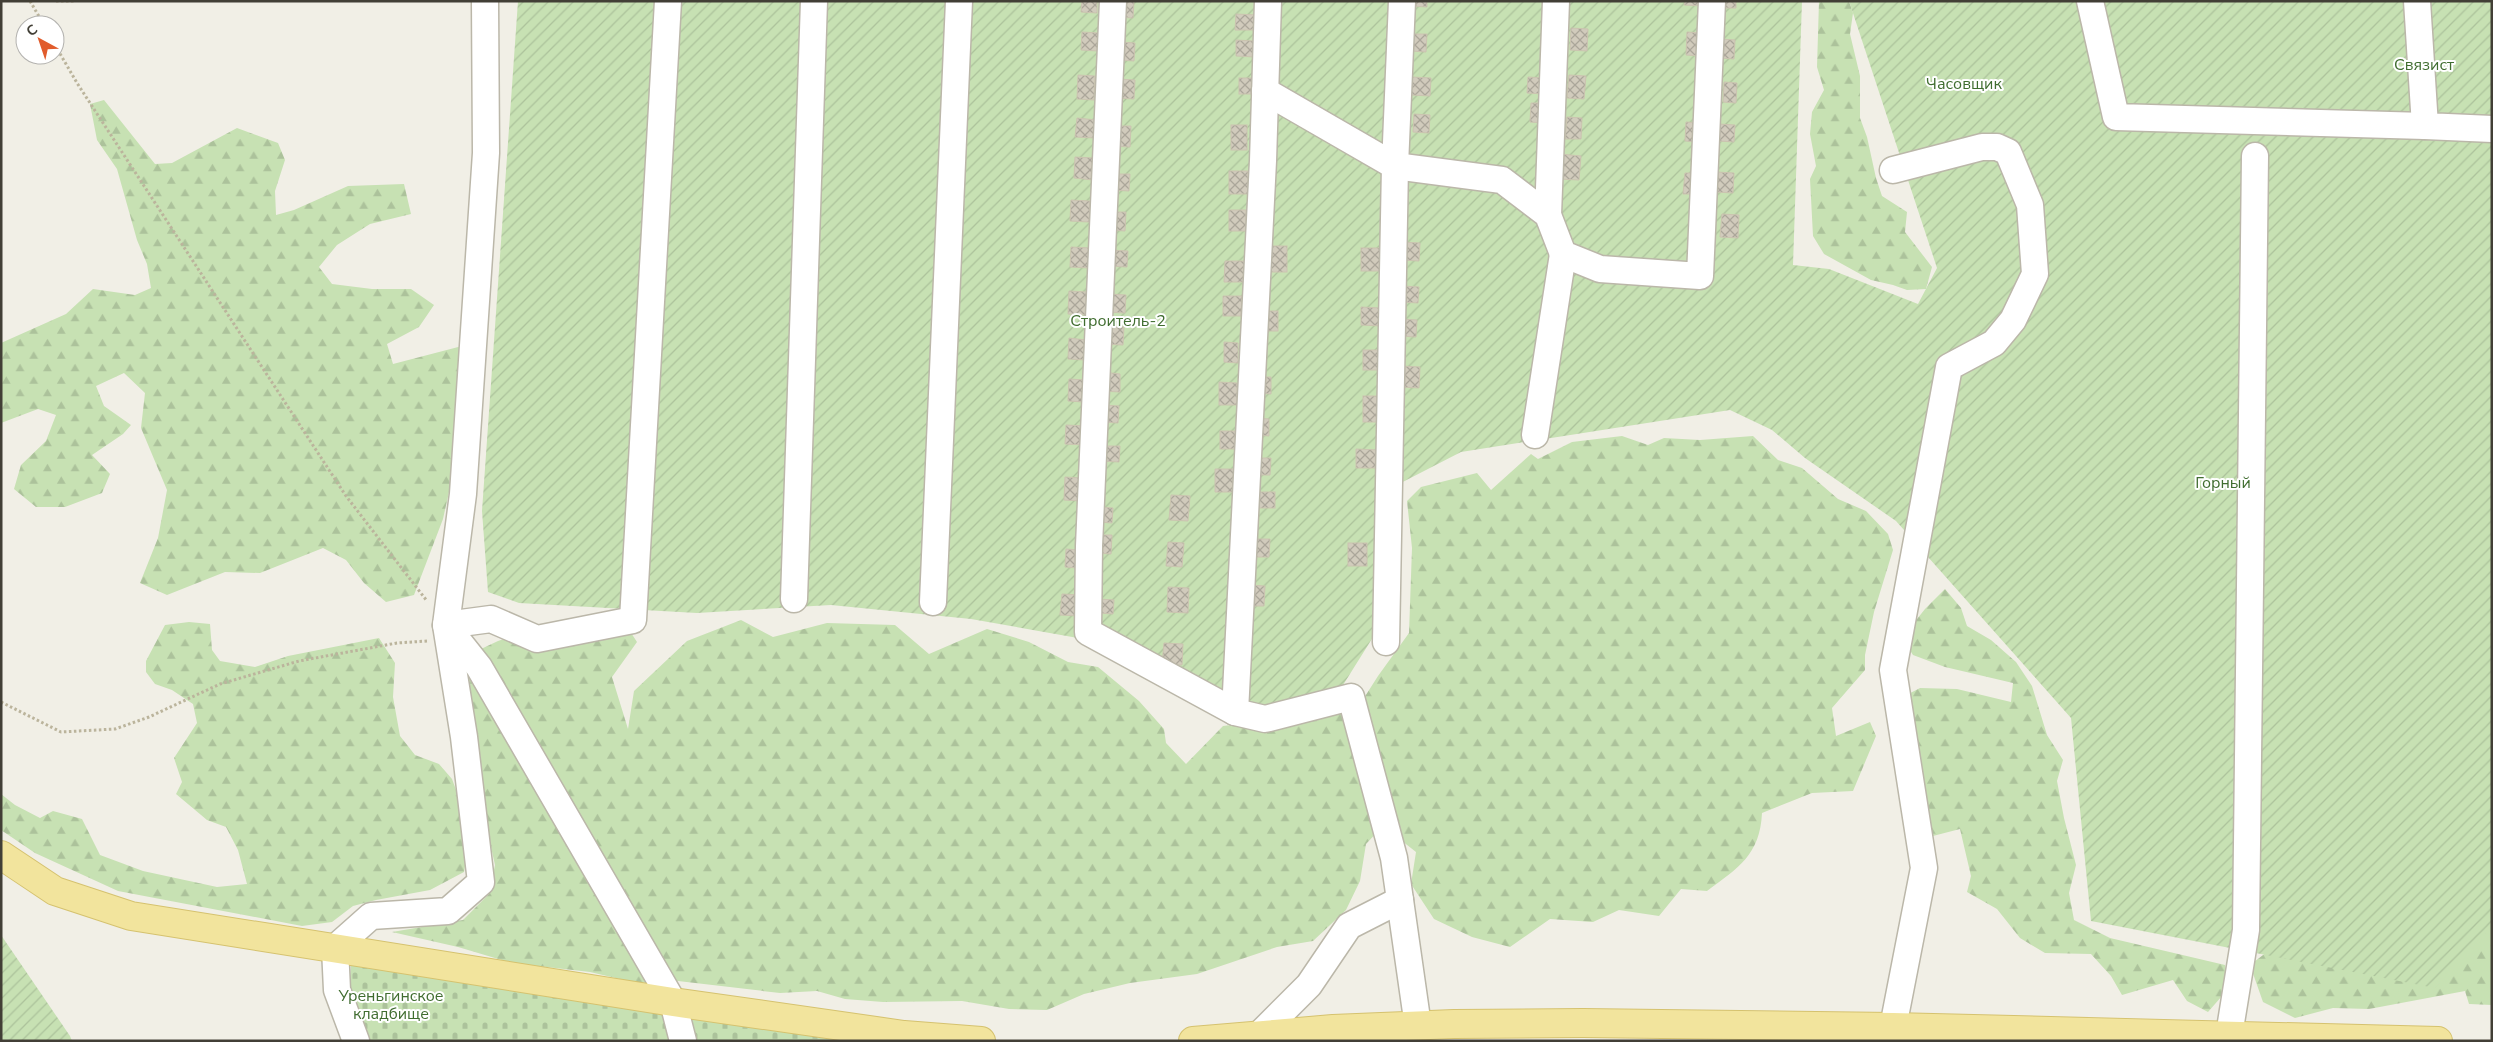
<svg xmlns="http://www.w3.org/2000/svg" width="2493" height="1042" font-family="'Nunito Sans',sans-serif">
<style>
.forest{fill:url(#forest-firs)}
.cemetery{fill:url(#cemetery-stones)}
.garden{fill:url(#garden-furrows)}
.building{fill:url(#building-cross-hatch);stroke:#cbc4b0}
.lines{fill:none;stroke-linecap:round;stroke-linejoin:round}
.minor-casing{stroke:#bbb7a9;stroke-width:29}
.major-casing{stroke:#d5c26f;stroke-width:30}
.path{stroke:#bbb49c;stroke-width:3;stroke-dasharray:2.5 2.5;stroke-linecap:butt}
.minor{stroke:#fff;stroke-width:26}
.major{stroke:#f2e49d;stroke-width:28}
.labels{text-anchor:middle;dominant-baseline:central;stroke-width:4;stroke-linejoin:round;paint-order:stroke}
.park-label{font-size:16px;fill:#406d30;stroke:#fff}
</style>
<defs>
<pattern id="forest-firs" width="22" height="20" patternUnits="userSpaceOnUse" patternTransform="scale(1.25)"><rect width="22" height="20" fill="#c7e1b3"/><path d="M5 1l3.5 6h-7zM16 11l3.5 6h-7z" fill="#acc29b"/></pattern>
<pattern id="cemetery-stones" width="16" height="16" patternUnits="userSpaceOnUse" patternTransform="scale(1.25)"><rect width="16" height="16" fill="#c7e1b3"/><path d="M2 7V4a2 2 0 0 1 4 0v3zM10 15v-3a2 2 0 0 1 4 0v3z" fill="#acc29b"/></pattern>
<pattern id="garden-furrows" width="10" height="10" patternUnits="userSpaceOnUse" patternTransform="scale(1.25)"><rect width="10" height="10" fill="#c7e1b3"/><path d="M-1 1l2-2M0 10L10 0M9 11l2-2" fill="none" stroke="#acc29b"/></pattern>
<pattern id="building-cross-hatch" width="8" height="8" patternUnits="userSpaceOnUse" patternTransform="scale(1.25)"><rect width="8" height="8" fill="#d1cbbc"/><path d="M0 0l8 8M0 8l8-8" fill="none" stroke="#aba69a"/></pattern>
</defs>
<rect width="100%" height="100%" fill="#f1efe6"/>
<g class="forest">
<path d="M1819,1H1849L1853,13L1850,34L1860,76V118L1867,137L1876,178L1882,196L1907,212L1905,232L1932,267L1926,289L1907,290L1893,285L1871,280L1824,254L1813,236L1810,179L1816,166L1810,134L1812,112L1824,90L1817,67Z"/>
<path d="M104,100L155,164L172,163L237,128L278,143L285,160L275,191L276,215L294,210L348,186L404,184L411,214L370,224L337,245L319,267L332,284L372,289H411L434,305L419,327L387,344L393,364L462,346L457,456L443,519L414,595L386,602L364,583L346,560L323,548L260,573L225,572L167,595L140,583L158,538L167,490L141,428L145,393L124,373L96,386L104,406L131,425L123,434L92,455L110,474L102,493L65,507H36L14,489L21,465L46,441L56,415L38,409L1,423V343L66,314L93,289L135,295L151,288L147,264L137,240L117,169L97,140L90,104Z"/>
<path d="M1622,436L1648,445L1664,438L1700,440L1753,436L1778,460L1802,468L1838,499L1866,511L1888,534L1893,550L1874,612L1865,655V670L1832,708L1836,736L1870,722L1876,736L1853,791L1812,793L1762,813C1760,855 1738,868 1707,891L1681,889L1659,916L1619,910L1593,922L1550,919L1510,947L1472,937L1434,919L1411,884L1416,852L1383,826L1366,844L1360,881L1346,910L1313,941L1277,947L1197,974L1130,983L1084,994L1047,1010L1009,1009L962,1001L883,1002L845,999L817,991L780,993L678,981L637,983L590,972L512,963L458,947L392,932L463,920L489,894L495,865L485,820L463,664L481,649L498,641L556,621L620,616L637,642L612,677L628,729L634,691L687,641L741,620L773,637L827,623L895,625L929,654L987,629L1029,642L1068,662L1098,667L1139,701L1164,729L1166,743L1186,764L1223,726L1357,709L1378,676L1409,633L1412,548L1407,501L1421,487L1477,473L1491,490L1531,454L1538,459L1572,442Z"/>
<path d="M1945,589L1961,608L1967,626L1991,640L2016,662L2032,686L2047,735L2063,760L2057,781L2064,818L2076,865L2069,893L2074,920L2110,938L2225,965L2229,988L2208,1012L2187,1001L2173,980L2122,995L2111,976L2091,954L2045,953L2020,938L1997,909L1967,892L1971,876L1960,829L1929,837L1893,702L1920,688L1957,689L2011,702L2013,683L1945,667L1913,655L1902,638L1925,609Z"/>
<path d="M189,622L210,624L212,650L220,661L255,667L288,656L379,638L395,663L393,697L400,736L415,755L439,764L452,779L465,814L469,843L464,872L430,890L376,900L353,906L332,922L302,926L118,891L35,853L1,830V794L15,805L40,818L53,811L82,819L100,855L143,871L217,887L247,884L238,850L226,827L207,820L176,794L182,782L174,758L197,723L193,704L172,690L155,684L146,672V661L165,625Z"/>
<path d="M2492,918V1005L2469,1004L2465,991L2369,1009L2333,1008L2295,1018L2263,1002L2250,965L2267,952Z"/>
</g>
<path class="cemetery" d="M351,963L842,1041H367L349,999Z"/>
<g class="garden">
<path d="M518,1H1802L1793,265L1829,269L1918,304L1937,268L1849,1H2492V927L2435,988L2091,921L2071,718L1896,521L1805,458L1772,430L1730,410L1461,452L1391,488L1385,618L1333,701L1214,708L1106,643L971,619L831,605L697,613L519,603L488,592L482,511Z"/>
<path d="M1,935L70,1036L72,1041H1Z"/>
</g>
<g class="building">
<path d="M1082,1H1097V13L1081,12Z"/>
<path d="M1117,1H1134L1133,18L1116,17Z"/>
<path d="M1411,1H1427V7L1411,6Z"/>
<path d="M1685,1H1702V6L1684,5Z"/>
<path d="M1722,1H1736V8H1721Z"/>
<path d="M1236,14L1257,15V30H1235Z"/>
<path d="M1571,28L1588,29L1587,51L1570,50Z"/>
<path d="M1082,32L1099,33L1098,51L1081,50Z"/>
<path d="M1687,32L1702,33L1701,56L1686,55Z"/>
<path d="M1412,34H1427L1426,52L1411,51Z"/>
<path d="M1720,39L1735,40L1734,59L1719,58Z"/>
<path d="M1236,40L1255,41V57L1236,56Z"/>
<path d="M1120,42L1135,43L1134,61L1119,60Z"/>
<path d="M1078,75L1095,76L1094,100L1077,99Z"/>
<path d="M1569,75L1586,76L1584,99L1567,98Z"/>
<path d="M1412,77L1431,78L1430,96L1411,95Z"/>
<path d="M1528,77L1545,78L1544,94L1527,93Z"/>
<rect x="1239" y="78" width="16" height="16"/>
<path d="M1117,79L1135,80L1134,99L1116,98Z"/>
<path d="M1724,82L1737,83L1736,103L1723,102Z"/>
<path d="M1531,103H1545L1544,123L1530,122Z"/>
<path d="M1414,114L1430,115L1429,133L1413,132Z"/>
<path d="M1567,117L1582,118L1581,139H1565Z"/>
<path d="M1077,118L1096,120L1095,138L1075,137Z"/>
<path d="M1686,122L1700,123L1699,142L1685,141Z"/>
<path d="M1719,124L1735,125L1734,142L1718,141Z"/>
<rect x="1231" y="125" width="16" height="25"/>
<path d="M1113,126H1131L1130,147L1112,146Z"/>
<path d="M1559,154L1581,156L1579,180L1558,179Z"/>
<path d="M1075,157L1094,158L1093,180L1074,178Z"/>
<rect x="1229" y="171" width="19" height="23"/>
<path d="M1717,172L1734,173L1733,193L1716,192Z"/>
<path d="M1685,173H1699L1698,194H1683Z"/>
<path d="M1113,174H1130L1129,191L1112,190Z"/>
<path d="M1071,200L1090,201L1089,222L1070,221Z"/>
<rect x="1229" y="210" width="17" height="21"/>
<path d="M1110,212H1126L1125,231L1109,230Z"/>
<path d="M1722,214L1739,215L1738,238L1720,237Z"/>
<path d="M1402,242L1420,243L1419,261L1401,260Z"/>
<rect x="1266" y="246" width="21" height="26"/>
<path d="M1071,247L1091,248L1089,268L1070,267Z"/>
<rect x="1361" y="248" width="22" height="23"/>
<path d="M1109,250L1128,251L1127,267L1108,266Z"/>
<path d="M1225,261H1245V282H1224Z"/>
<path d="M1403,286L1419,287L1418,303L1402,302Z"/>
<path d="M1069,291L1087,292L1086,315L1068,314Z"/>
<path d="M1109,294L1126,295L1125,313L1108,312Z"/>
<path d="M1223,296H1242L1241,316H1223Z"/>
<path d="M1361,307L1380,308V326L1361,325Z"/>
<rect x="1262" y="311" width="16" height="20"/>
<path d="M1401,319L1417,320L1416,337L1400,336Z"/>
<path d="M1104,326L1124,327L1123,345L1103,344Z"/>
<path d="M1069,338L1086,340L1085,360L1068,359Z"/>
<path d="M1224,342L1238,343V363L1224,362Z"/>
<rect x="1363" y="350" width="18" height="20"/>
<path d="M1401,366L1420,367L1419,388L1400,387Z"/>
<path d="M1103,372L1120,374V392L1102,391Z"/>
<path d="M1258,377H1271V394L1257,393Z"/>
<path d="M1069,379L1085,380L1083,402L1068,401Z"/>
<path d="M1219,382L1237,383V405H1219Z"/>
<rect x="1363" y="396" width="17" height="26"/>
<path d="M1104,405L1119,406L1118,423L1103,422Z"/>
<path d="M1256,418L1269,419V436L1256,435Z"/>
<path d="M1066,425L1086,426L1085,445L1065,444Z"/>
<rect x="1220" y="431" width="19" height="18"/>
<path d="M1104,446H1120L1119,462L1103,461Z"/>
<path d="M1356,449L1378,450L1377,468H1356Z"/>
<path d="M1256,458H1271L1270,475H1256Z"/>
<path d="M1215,469H1237L1236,492H1215Z"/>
<path d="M1065,477L1082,478L1081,501L1064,500Z"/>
<rect x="1252" y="492" width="23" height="16"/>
<path d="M1171,495L1190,496L1188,521L1169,520Z"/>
<path d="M1100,507L1113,508L1112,523L1099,522Z"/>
<path d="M1097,535H1112L1111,554L1096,553Z"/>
<path d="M1252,539H1270L1269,557H1252Z"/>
<path d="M1168,542L1184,543L1182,567L1166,566Z"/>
<rect x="1348" y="543" width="19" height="23"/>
<path d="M1066,549L1078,550L1077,568L1065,567Z"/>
<path d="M1248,585L1265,586L1264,606H1248Z"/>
<path d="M1168,587L1189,588L1188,613L1167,612Z"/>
<path d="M1062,594L1080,595L1079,616L1060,615Z"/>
<path d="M1099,599L1114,600L1113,614L1099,613Z"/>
<path d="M1164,643L1183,644L1182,665L1162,664Z"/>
</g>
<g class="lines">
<defs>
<g id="minor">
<path d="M1113,1L1089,546L1088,632L1235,712"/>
<path d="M1268,1L1263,161L1235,712L1265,719L1351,697L1394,858L1418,1026"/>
<path d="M2090,1L2116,117L2425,126"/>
<path d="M2417,1L2425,126L2492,129"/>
<path d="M1265,91L1395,166L1502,180L1548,215L1563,254L1600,269L1700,276L1712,1"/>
<path d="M1893,170L1982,147H1997L2008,152L2030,205L2035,274L2013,320L1994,343L1949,367L1893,670L1924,868L1893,1027"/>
<path d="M1548,215L1556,1"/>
<path d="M1535,435L1563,254"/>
<path d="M794,599L814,1"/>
<path d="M933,602L959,1"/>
<path d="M446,625L491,619L537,639L633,620L668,1"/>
<path d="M448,628L479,667L673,1002L683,1041"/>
<path d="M1386,642L1395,166L1402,1"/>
<path d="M1259,1035L1309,985L1349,926L1400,900"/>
<path d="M2229,1035L2246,930L2255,156"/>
<path d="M356,1041L337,990L335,948L371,916L448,911L481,882L464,737L446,625L463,494L486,153L485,1"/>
</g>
<g id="major">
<path d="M1,855L55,891L131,916L673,1002L904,1035L981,1041"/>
<path d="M1193,1041L1333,1029L1454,1024L1583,1023L1893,1027L2438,1041"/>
</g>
</defs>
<use href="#minor" class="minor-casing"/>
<use href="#major" class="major-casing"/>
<g class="path">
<path d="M30,1L44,25"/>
<path d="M56,1H74"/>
<path d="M55,45L77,83L346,496L427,601"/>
<path d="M1,702L61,732L115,729L149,717L220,684L299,661L397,643L427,641"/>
</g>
<use href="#minor" class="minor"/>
<use href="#major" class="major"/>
</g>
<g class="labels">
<g class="park-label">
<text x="2424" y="65">Связист</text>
<text x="1964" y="84">Часовщик</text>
<text x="1118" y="321">Строитель-2</text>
<text x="2223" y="483">Горный</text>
<text x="391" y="996">Уреньгинское<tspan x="391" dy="18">кладбище</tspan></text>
</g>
</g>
<rect width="2493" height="1042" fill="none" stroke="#423f36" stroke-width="5"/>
<g transform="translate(40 40) rotate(320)"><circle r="24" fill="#ffffff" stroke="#b3b2af"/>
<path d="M0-4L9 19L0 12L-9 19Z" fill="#e15c2c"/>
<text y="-8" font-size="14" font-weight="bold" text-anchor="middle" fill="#423f36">С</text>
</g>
</svg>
